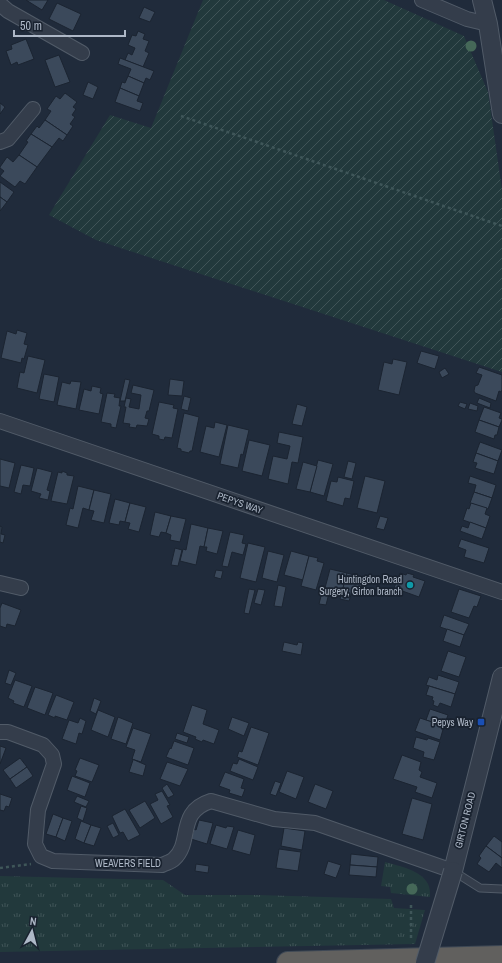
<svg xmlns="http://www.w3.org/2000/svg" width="502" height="963" font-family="'Archivo Narrow',sans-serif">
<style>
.grass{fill:url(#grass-tufts)}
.garden{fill:url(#garden-furrows)}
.building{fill:#3b495b;stroke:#1b2431}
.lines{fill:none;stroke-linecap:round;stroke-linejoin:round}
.service-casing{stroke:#515b68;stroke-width:9}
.minor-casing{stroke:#515b68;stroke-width:16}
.tertiary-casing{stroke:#515b68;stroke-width:20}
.trunk-casing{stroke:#3e4855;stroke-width:24}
.path{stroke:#3f5659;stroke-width:2.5;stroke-dasharray:3 3;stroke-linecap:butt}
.service{stroke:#343d4b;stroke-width:7}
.minor{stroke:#343d4b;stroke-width:14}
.tertiary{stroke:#343d4b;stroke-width:18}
.trunk{stroke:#61605e;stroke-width:22}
.tertiary-bridge-casing{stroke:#515b68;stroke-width:20;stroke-linecap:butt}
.tertiary-bridge{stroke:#343d4b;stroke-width:18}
.tree{fill:#456858}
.culture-dot{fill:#0f9aa8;stroke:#19222f;stroke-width:1.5}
.transit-dot{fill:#1a4fb4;stroke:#19222f;stroke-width:1.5}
.labels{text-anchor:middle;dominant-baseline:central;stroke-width:3.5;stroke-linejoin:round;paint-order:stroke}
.street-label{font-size:10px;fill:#aeb8c7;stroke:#19222f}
.poi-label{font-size:10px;fill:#aeb8c7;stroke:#19222f;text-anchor:end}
</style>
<defs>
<pattern id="grass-tufts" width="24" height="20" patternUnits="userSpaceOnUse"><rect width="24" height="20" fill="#22393c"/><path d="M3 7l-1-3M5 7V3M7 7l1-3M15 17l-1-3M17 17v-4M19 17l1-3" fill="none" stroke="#405457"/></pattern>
<pattern id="garden-furrows" width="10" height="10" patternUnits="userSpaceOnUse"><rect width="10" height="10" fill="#22393c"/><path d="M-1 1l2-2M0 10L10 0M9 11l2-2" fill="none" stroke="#405457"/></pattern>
</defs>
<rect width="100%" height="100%" fill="#202b3b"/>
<g class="grass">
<path d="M385,862C399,866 421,870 428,884C430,888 430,892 430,897L391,893L390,887L381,886Z"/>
<path d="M0,876L163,880L185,895H258L391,899L394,908L425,910L415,944L0,952Z"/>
</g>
<path class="garden" d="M203,0H384L464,36L488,92L502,190V372L96,240L49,215L110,115L151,128Z"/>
<g class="building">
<path d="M26,0H48L42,10Z"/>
<path d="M57,3L81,14L73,31L49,19Z"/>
<path d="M144,7L155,12L150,22L139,18Z"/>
<path d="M138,31L145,34L143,39L149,41L145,51L149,53L143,67L125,60L128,53L132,55L135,48L128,45L132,35L136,36Z"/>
<path d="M26,39L34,59L18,65L17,62L11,65L6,51L12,49L11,45Z"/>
<path d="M59,55L70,82L55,87L45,60Z"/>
<path d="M120,58L154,71L150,80L146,78L144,83L128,76L131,69L118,64Z"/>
<path d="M128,76L144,83L139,96L120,88L122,82L125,83Z"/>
<path d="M88,82L98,87L93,99L83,95Z"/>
<path d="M120,88L139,96L137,101L143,103L140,111L115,102Z"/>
<path d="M65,93L77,102L73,107L76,109L72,115L75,117L70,124L73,126L67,135L45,120L51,111L47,109L56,96L60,99Z"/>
<path d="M0,103L5,107L0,114Z"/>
<path d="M45,120L67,135L63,141L59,138L52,147L31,134L37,126L39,128Z"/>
<path d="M31,134L52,147L37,167L19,155L28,142L26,141Z"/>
<path d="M19,155L37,167L25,184L20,181L15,187L0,176L4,171L0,168V167L7,157L13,162Z"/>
<path d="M0,182L14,192L7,202L0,197Z"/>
<path d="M0,197L7,202L0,211Z"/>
<path d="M17,330L27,333L24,344L28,345L24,359L22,358L21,363L1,358L7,331L16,334Z"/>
<path d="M421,351L439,356L435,369L417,363Z"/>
<path d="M28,356L45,360L37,393L17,388L20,372L24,373Z"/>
<path d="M393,359L407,362L399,395L378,390L384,362L392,364Z"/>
<path d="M479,367L502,375V390L501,392L499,391L496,401L475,393L474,391L475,386L478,385L482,375L476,373Z"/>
<path d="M445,368L449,374L442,378L439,372Z"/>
<path d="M44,374L59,377L54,402L39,399Z"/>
<path d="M125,379L130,380L125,401H120Z"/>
<path d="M170,379L184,381L182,396L168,395Z"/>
<path d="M71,381L81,382L76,409L57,405L62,382L70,384Z"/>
<path d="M133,385L154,390L149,411H147L145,418L149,419L147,426L137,425L136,428L129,427L130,424L123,423L126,407H124L126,398L131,399L129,407L139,409L141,395L131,393Z"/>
<path d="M92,386L101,388L100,393L103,394L99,414L79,410L84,389L91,391Z"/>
<path d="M107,393L115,394L114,397L120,398L119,406H121L116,428L111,427V424L101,422Z"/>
<path d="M184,396L191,398L188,411L181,409Z"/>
<path d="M479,398L491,403L490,408L477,403Z"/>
<path d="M159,402L174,405L173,408L178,409L172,438L165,437L164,440L159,439V436L152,434Z"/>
<path d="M460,402L467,404L465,409L458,406Z"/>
<path d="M470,403L478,406L477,411L468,409Z"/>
<path d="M297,404L307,407L302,426L292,424Z"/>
<path d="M484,407L501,413L499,418L502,419V420L499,427L479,420Z"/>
<path d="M184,413L199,417L192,451H190L189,453L181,451V449L177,448Z"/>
<path d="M479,420L499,427L497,435H495L494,439L475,432Z"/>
<path d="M215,422L227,425L219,457L200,452L206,426L214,428Z"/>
<path d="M228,425L249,430L243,455L241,454L238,468L220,464Z"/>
<path d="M279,432L303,437L298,463L292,462L288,484L268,479L273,456L287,459L290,446L277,443Z"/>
<path d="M249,440L270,445L262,476L242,471Z"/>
<path d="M480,442L502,450L498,461L476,453Z"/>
<path d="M476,453L498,461L494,474L475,468L477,463L473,462Z"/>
<path d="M0,459L15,463L9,488L0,486Z"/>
<path d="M318,460L333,464L324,496L310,492Z"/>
<path d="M348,461L356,463L352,479L344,477Z"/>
<path d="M303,462L317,466L310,492L296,489Z"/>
<path d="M21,465L34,468L30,486L23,485L21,494L14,492Z"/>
<path d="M37,468L52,472L47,490L50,491L48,500L39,498L41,494L31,491Z"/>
<path d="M62,471L67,473V475L74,476L67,504L51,501L58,472L62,473Z"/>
<path d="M365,476L385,481L377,513L357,508Z"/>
<path d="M470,476L496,485L492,498L474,492L476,485L468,483Z"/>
<path d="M338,477L354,481L350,499L345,498L343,506L326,501L331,481L337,482Z"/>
<path d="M78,486L94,490L89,510L83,508L78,528L66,525L70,508L73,509Z"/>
<path d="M94,490L111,494L104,523L91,520L94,511L89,510Z"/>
<path d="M474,492L492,498L488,509L470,503Z"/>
<path d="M115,499L130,503L125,522L120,521L119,525L109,523Z"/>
<path d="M130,503L146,507L139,532L128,529L130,523L125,522Z"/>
<path d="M471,503L487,508L485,514L490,516L486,528L463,520L467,508L469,509Z"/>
<path d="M155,512L171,516L166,533L161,532L159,537L150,535Z"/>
<path d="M171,516L186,519L180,542L170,540L171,535L166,533Z"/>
<path d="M380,516L388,518L384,530L376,528Z"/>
<path d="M470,522L486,528L482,539L460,531L462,526L468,528Z"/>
<path d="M191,524L208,528L204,547L200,546L196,565L180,561L183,549L186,550Z"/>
<path d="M0,526L2,527L1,534L5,535L3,543L0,542Z"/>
<path d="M208,528L223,531L217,554L206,551L207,547H204Z"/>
<path d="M230,532L244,535L242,543L246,544L243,555L232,552L228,567L222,566Z"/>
<path d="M461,539L489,548L484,563L464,557L466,550L458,547Z"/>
<path d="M248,543L265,547L256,582L240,578Z"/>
<path d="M175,548L182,550L178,566L171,565Z"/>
<path d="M268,551L284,555L277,582L262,578Z"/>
<path d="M291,551L309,556L303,580L284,575Z"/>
<path d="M309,556L318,558L317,561L324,563L316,590L301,586Z"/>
<path d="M330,569L347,573L341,596L329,593L331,589L325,588Z"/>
<path d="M216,570L223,571L221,579L214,577Z"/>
<path d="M347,573L364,578L359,594L352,592L349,601L340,599Z"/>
<path d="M400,573L406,575L407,573L414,575L413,577L425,581L419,597L394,588Z"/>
<path d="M278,585L286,587L282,607L274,606Z"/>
<path d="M249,589L255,590L249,614L244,613Z"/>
<path d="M258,589L265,590L261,605L254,603Z"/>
<path d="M459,589L481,596L477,607L474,606L469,618L451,612Z"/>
<path d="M322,592L329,593L326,605L319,604Z"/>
<path d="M2,603L21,610L15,626L7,624L6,628L0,626V608Z"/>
<path d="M444,615L469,624L464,635L440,627Z"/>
<path d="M447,629L464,635L460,647L443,641Z"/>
<path d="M284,642L297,645L298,642L303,643L301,655L282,651Z"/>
<path d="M448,651L466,657L459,677L441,671Z"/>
<path d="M9,670L16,673L11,685L5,683Z"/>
<path d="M438,675L459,682L455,694L426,685L429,677L437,680Z"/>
<path d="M15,680L32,686L24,707L13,703L14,701L8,698Z"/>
<path d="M429,686L455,694L451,707L440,703L438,707L433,705L434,701L432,700L433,697L426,695Z"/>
<path d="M35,687L53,693L45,715L27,708Z"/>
<path d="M56,695L74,702L67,720L55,716V718L48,715Z"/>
<path d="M94,698L101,701L96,714L90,711Z"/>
<path d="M192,705L207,710L203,724L219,730L214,744L203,740L202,742L195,739L196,737L183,732Z"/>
<path d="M430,709L448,715L444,726L426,720Z"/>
<path d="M98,710L115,717L108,737L91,730Z"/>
<path d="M118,717L133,723L126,744L111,739Z"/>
<path d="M232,717L249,723L244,736L228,729Z"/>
<path d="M80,718L86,721L82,734L79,733L76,744L62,739L69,720L78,723Z"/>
<path d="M420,718L444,726L440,740L415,731Z"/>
<path d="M251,727L269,733L258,765L237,757L239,751L242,752Z"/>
<path d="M133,728L151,734L141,762L132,759L135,750L126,747Z"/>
<path d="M177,733L189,737L187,743L175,739Z"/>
<path d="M416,737L427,740L428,738L440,742L434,760L423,757L424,752L413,748Z"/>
<path d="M174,741L194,748L188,765L166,757L170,748L171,749Z"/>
<path d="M0,746L6,748L0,764Z"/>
<path d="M402,755L421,762L419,770L422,772L420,777L437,783L432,798L415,792L417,787L393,779Z"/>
<path d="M20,758L27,767L10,779L3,770Z"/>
<path d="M80,758L99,765L92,782L75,776L77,771L75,770Z"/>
<path d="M132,759L146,765L143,776L129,772L133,760Z"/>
<path d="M239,759L258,767L253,780L230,771L233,763L237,764Z"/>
<path d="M167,762L188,769L180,786L160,779Z"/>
<path d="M27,767L33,776L16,788L10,779Z"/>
<path d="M287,771L304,777L296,799L279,792Z"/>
<path d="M225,772L244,779L241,788L245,789L242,797L229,793L230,790L219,786Z"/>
<path d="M72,776L90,783L85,797L67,790Z"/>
<path d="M275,781L281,783L276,796L270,794Z"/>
<path d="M167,784L174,795L168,798L162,788Z"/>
<path d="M315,784L333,791L326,809L308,802Z"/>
<path d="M162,791L170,805L167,806L173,817L161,824L150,804L158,800L155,794Z"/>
<path d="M0,794L12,798L9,807L6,806L4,811L0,810Z"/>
<path d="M77,796L89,801L86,807L74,802Z"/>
<path d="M412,798L432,804L423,840L402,834Z"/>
<path d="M145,801L155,818L140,828L129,810Z"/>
<path d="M81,806L87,808L83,821L77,818Z"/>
<path d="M125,809L140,835L128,841L123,832L120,833L112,816Z"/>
<path d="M53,814L63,818L56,837L46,834Z"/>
<path d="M63,818L72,821L65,841L56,837Z"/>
<path d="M199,820L213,823L207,844L191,839L194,829L196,830Z"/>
<path d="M81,821L91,825L84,843L75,839Z"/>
<path d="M113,823L119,835L113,838L107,826Z"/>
<path d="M91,825L101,828L94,846L84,843Z"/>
<path d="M216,825L226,828L227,826L234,827L227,849L210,844Z"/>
<path d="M284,828L305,831L302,850L281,846Z"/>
<path d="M238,830L255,835L250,855L232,850Z"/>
<path d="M494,836L502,842V858L486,846Z"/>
<path d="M486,846L502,858V868L496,863L489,872L477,864L481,858L479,856Z"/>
<path d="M279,849L301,852L298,871L276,868Z"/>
<path d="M351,854L378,857L377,867L350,865Z"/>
<path d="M328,861L341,865L336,878L324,874Z"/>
<path d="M196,864L209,866L208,873L195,871Z"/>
<path d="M350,865L377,867L376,877L349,875Z"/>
</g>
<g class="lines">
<defs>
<path id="service" d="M453,871L480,888L502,889"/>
<g id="minor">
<path d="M422,0L467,19L488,24"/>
<path d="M0,4L8,11L82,53"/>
<path d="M0,142L8,139L33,109"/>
<path d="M0,421L502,592"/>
<path d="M0,583L21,588"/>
<path d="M0,732H8L43,745L52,755L54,764L38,810L35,844L41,856L53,861L162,865C166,863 171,862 174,859C193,842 176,812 211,801L274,819L315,823L453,871"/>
</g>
<g id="tertiary">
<path d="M482,0L488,24L502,114"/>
<path d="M453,871L502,677"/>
</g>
<path id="trunk" d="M288,963L502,957"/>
</defs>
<use href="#service" class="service-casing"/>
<use href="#minor" class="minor-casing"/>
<use href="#tertiary" class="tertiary-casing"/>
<use href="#trunk" class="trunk-casing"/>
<g class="path">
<path d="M181,116L502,226"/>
<path d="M0,868L31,864"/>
<path d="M411,905V940"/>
</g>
<use href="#service" class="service"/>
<use href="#minor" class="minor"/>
<use href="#tertiary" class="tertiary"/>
<use href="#trunk" class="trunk"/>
<defs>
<path id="tertiary-bridge" d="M425,963L453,871"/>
</defs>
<use href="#tertiary-bridge" class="tertiary-bridge-casing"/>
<use href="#tertiary-bridge" class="tertiary-bridge"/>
</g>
<g class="tree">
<circle cx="471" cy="46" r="5.5"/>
<circle cx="412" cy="889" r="5.5"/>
</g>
<circle class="culture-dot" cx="410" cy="585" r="4"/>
<rect class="transit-dot" x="477" y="718" width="8" height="8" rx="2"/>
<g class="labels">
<g class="street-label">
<text transform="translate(240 503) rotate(19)">PEPYS WAY</text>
<text transform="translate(465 820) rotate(-76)">GIRTON ROAD</text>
<text x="128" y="863">WEAVERS FIELD</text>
</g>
<g class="poi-label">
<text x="402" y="579">Huntingdon Road<tspan x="402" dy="12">Surgery, Girton branch</tspan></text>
<text x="473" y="722">Pepys Way</text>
</g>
</g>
<g transform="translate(32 931) rotate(7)" stroke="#19222f" stroke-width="3" paint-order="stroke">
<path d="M0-3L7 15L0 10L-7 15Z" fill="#aeb8c7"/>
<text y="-6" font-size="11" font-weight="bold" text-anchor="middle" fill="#aeb8c7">N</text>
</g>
<path d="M14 30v6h111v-6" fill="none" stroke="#aeb8c7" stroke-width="2"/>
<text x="20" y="30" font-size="12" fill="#aeb8c7" stroke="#19222f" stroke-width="3" paint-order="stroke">50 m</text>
</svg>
